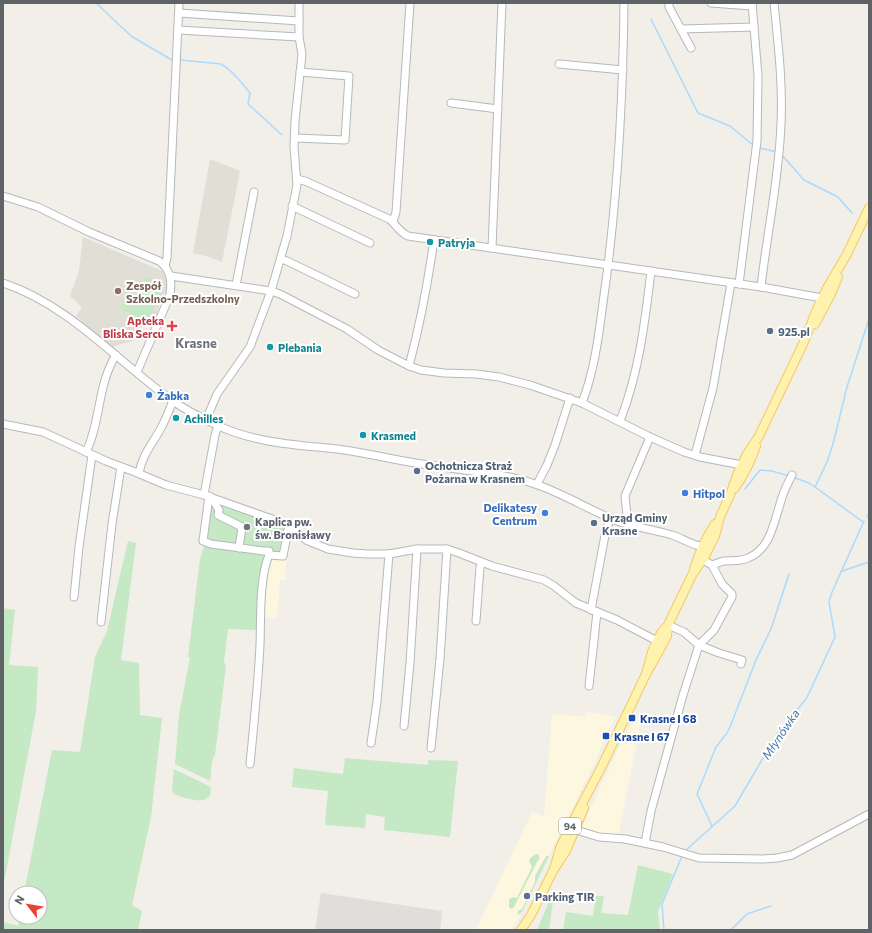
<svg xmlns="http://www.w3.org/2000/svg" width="872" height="933" font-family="Commissioner,sans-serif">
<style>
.commercial{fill:#fef7e0}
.industrial{fill:#e0deda}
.education{fill:#e1ded6}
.green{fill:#c5e8c5}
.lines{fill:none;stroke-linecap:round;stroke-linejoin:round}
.stream{stroke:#aadaff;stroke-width:1.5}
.minor-casing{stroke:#b5b8bc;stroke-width:9}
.major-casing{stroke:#f2c960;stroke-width:10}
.minor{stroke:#fff;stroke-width:7}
.major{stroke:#fff2af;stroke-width:8}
.culture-dot{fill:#0f9aa8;stroke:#fff;stroke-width:1.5}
.education-dot{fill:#8d6e63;stroke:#fff;stroke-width:1.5}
.health-dot{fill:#e0444e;stroke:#fff;stroke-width:1.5}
.service-dot{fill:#5c6f8a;stroke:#fff;stroke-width:1.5}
.shop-dot{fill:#3f7fe0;stroke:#fff;stroke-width:1.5}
.worship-dot{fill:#6b7280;stroke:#fff;stroke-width:1.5}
.transit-dot{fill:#1a4fb4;stroke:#fff;stroke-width:1.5}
.labels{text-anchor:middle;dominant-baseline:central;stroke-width:4;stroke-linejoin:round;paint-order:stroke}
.shield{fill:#fff;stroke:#8f9295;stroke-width:1}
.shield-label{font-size:10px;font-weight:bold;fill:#5f6368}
.culture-label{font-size:11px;font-weight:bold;fill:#0d838f;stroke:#fff;text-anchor:start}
.education-label{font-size:11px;font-weight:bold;fill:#785e54;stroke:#fff;text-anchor:start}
.health-label{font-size:11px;font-weight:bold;fill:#be3a42;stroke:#fff;text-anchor:end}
.service-label{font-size:11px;font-weight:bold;fill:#4e5e75;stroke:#fff;text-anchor:start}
.shop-label{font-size:11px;font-weight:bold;fill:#366cbe;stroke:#fff;text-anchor:start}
.worship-label{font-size:11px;font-weight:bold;fill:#5b616d;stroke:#fff;text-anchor:start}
.transit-label{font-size:11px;font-weight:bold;fill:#164399;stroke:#fff;text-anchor:start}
.water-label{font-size:12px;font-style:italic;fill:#4174aa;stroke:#fff}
.quarter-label{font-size:13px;font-weight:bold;fill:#70757a;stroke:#fff}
</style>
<rect width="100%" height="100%" fill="#f1efe8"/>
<g class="commercial">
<path d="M272,558L286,561L285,580H280L277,618H262L266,570Z"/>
<path d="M586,712L616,717L605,737L597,758L512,930H476L532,812L544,817L552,714L585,717Z"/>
<path d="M634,720L641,721L618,837L579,833L619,747Z"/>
</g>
<path class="industrial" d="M321,893L442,911L440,930H315Z"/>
<g class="education">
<path d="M210,159L240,171L222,262L206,256L193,253Z"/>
<path d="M83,237L160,270L165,274L167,287L155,317L150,324L143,322L140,333L142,338L112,347L76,316L82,307L70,296L79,271Z"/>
</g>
<g class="green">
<path d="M145,277L164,284L148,322L130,314Z"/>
<path d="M127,292L136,295L129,313L120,309Z"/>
<path d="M213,501L238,509L283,527L285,533L281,553L266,552L262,577L259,630L228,629L224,662L226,666L215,755L212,761L210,781L175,764L179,715L190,657H188L200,559L206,540L210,502Z"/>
<path d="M128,541L136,543L121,660L139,663L140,715L162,718L151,817L132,905L142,911L138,930H3V922L18,926L20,917H40V893H24L52,750L80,752L95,657L107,631Z"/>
<path d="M3,608L15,610L9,665L38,667L36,711L3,888Z"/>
<path d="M345,758L428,765V760L458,761L450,837L384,830L385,817L366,814L365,828L325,825L328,791L292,787L294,768L343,774Z"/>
<path d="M174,769L211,787L210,796C209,796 205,800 204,800C197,802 181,797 174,794L172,789Z"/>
<path d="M538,854L540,858L538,860L514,907L511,909L509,907V899L514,897L517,898L532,867L529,861C531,857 534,854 538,854Z"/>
<path d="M546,856H549L522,912L517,915L518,911L522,909L535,882V876Z"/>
<path d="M638,865L673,874L658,912L660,930H563L566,912L593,916L596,896H604L601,913L628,915Z"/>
<path d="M552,894H554L549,930H537Z"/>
</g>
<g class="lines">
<g class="stream">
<path d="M96,3L131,36L170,59L174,60"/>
<path d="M651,19L698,113L730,126L753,145"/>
<path d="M180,60L221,64C233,71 241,82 250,93L248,104L282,135"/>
<path d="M760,148L777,152"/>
<path d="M781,154L804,180L838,197L852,213"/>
<path d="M793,477L809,483L815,487"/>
<path d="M745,489L760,470L772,471L789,476"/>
<path d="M867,517L869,514"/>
<path d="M863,522L815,487L827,462L833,444L847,387L869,319"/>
<path d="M842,571L869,562"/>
<path d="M712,826L697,794L716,747L727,733L730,727L756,660L771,629L789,574"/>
<path d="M685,851L735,806L777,734L806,699L810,691L835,637L829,602L832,592L864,521"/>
<path d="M664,930L662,904L682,856"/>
<path d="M731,930L747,914L771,906"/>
</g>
<defs>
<g id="minor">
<path d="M669,3V7L691,48"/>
<path d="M711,3L752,6"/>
<path d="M179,13L299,21"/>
<path d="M681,29L754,27"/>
<path d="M178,30L299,37"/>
<path d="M559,64L623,70"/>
<path d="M451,103L498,109"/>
<path d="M295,138L345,140L349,76L300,72"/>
<path d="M297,179L305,181L389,219C396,224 399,232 408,236L761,287L822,298L826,297"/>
<path d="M3,196L38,207L89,232L159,261C171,270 172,281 170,295L137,372"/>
<path d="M292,206L370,243"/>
<path d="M393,222L396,212L410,3"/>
<path d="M492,248L502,3"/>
<path d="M281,259L287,261L355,294"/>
<path d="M165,266L167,258L179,3"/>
<path d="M171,276L271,291L280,294L347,329L378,350L409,366L421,370L444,373L476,374L499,377L530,385L582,403L650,437L684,452L700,457L742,465L746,463"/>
<path d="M3,283C69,305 115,359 170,399C184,409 201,418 217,425C254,443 297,445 337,449C368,453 398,461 429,465C464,471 501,472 535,484C562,493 586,508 612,519C631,527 652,529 672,535C683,538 696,549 707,545"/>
<path d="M739,284L757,141L758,76L752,3"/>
<path d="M236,285L254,192"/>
<path d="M761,287C767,233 779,179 781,124C783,84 778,43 774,3"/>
<path d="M409,366C420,325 428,282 434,240"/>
<path d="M582,403C597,364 600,322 606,281C618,189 623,96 624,3"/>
<path d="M206,420L217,394L250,347L271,291L287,236L297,185L294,147L295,121L302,54L299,37V3"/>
<path d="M620,421C639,373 645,322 651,271"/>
<path d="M3,424L43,432L106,461L135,472L166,485L204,495L289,525L306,540L328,549L353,553L367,554H389L417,549H447L459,553L492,566L544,580L554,586L576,603L617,620L657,641H661"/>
<path d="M86,452C101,422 97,385 116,355"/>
<path d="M695,455L713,388L731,283"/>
<path d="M139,473C143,453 152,445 161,428C166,419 169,410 173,401"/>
<path d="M537,484L547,465L555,445L570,398"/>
<path d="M204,495L215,435L218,426"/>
<path d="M209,496L203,541L211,544L263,551H269V555"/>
<path d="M211,497L219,510L218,515L242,527L239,548"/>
<path d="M627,524V515L625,496L650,437"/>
<path d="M703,560L712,565C716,564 719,562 724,561C732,560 740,562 748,558C771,549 774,521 781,501C783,492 788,483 792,475"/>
<path d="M712,565L722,584L732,594V597L714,630L699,645L719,653L742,660L741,664"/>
<path d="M74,597L79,547L92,455"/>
<path d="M591,610L606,530L611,518"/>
<path d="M476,621L480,567L482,563"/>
<path d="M101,622L112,524L121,467"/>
<path d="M589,686L597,612"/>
<path d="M404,726L410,663L417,549"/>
<path d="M371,743L377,702L389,554"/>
<path d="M431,748L440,659L447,549"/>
<path d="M250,764C254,724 258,685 260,645C261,619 259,579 269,555L283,556L289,525"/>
<path d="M576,830L599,837L625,839L663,847L699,858L763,859L777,858L792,855L869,814"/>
<path d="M645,843L651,811L683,695L699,645L684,632L668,625"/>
</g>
<g id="major">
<path d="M815,324L831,294L838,277"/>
<path d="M735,488C744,475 751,461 756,446"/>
<path d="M694,569C699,553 706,538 715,524"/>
<path d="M646,674L652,652L657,641L661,633L668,625L692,575L705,556L715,536L720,517L730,495L737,475L747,454L759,436L803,344L817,309L827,288L847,254L869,208"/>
<path d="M554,869L560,848L570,827L602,766L646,674L658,653L667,636L668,625"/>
<path d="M521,930L531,915L554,869L566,851L584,808"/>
</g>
</defs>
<use href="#minor" class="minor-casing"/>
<use href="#major" class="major-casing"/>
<use href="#minor" class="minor"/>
<use href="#major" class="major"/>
</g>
<g class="culture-dot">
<circle cx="430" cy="242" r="4"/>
<circle cx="270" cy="347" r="4"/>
<circle cx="176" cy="418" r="4"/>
<circle cx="363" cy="435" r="4"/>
</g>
<circle class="education-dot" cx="118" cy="291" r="4"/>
<path class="health-dot" d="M170 320h4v4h4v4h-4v4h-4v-4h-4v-4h4z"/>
<g class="service-dot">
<circle cx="770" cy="331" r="4"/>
<circle cx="417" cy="471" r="4"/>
<circle cx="594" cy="523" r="4"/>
<circle cx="527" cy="896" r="4"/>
</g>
<g class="shop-dot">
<circle cx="149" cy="395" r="4"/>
<circle cx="685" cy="493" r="4"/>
<circle cx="545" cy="513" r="4"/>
</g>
<circle class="worship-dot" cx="247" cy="527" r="4"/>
<g class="transit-dot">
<rect x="628" y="714" width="8" height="8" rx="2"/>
<rect x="602" y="732" width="8" height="8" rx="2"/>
</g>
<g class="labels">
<rect class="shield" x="559" y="818" width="22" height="16" rx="3"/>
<g class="shield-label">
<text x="570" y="826">94</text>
</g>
<g class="culture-label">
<text x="438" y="242">Patryja</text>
<text x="278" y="347">Plebania</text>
<text x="184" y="418">Achilles</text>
<text x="371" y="435">Krasmed</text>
</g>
<g class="education-label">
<text x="126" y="285">Zespół<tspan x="126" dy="13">Szkolno-Przedszkolny</tspan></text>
</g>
<g class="health-label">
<text x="164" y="320">Apteka<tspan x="164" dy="13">Bliska Sercu</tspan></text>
</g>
<g class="service-label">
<text x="778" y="331">925.pl</text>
<text x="425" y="465">Ochotnicza Straż<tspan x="425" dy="13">Pożarna w Krasnem</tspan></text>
<text x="602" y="517">Urząd Gminy<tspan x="602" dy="13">Krasne</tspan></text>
<text x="535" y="896">Parking TIR</text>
</g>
<g class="shop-label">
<text x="157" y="395">Żabka</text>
<text x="693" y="493">Hitpol</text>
<text x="537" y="507" text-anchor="end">Delikatesy<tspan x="537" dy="13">Centrum</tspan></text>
</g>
<g class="worship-label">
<text x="255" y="521">Kaplica pw.<tspan x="255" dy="13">św. Bronisławy</tspan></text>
</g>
<g class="transit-label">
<text x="640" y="718">Krasne I 68</text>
<text x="614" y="736">Krasne I 67</text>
</g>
<g class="water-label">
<text transform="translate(780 734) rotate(-56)">Młynówka</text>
</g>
<g class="quarter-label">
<text x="196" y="343">Krasne</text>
</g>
</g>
<rect width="872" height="933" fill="none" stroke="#5f6368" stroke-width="8"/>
<g transform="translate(28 905) rotate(301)"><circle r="19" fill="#ffffff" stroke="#bfc1c3"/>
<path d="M0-3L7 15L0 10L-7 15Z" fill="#ea4335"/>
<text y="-6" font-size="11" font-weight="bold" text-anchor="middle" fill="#5f6368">N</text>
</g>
</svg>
